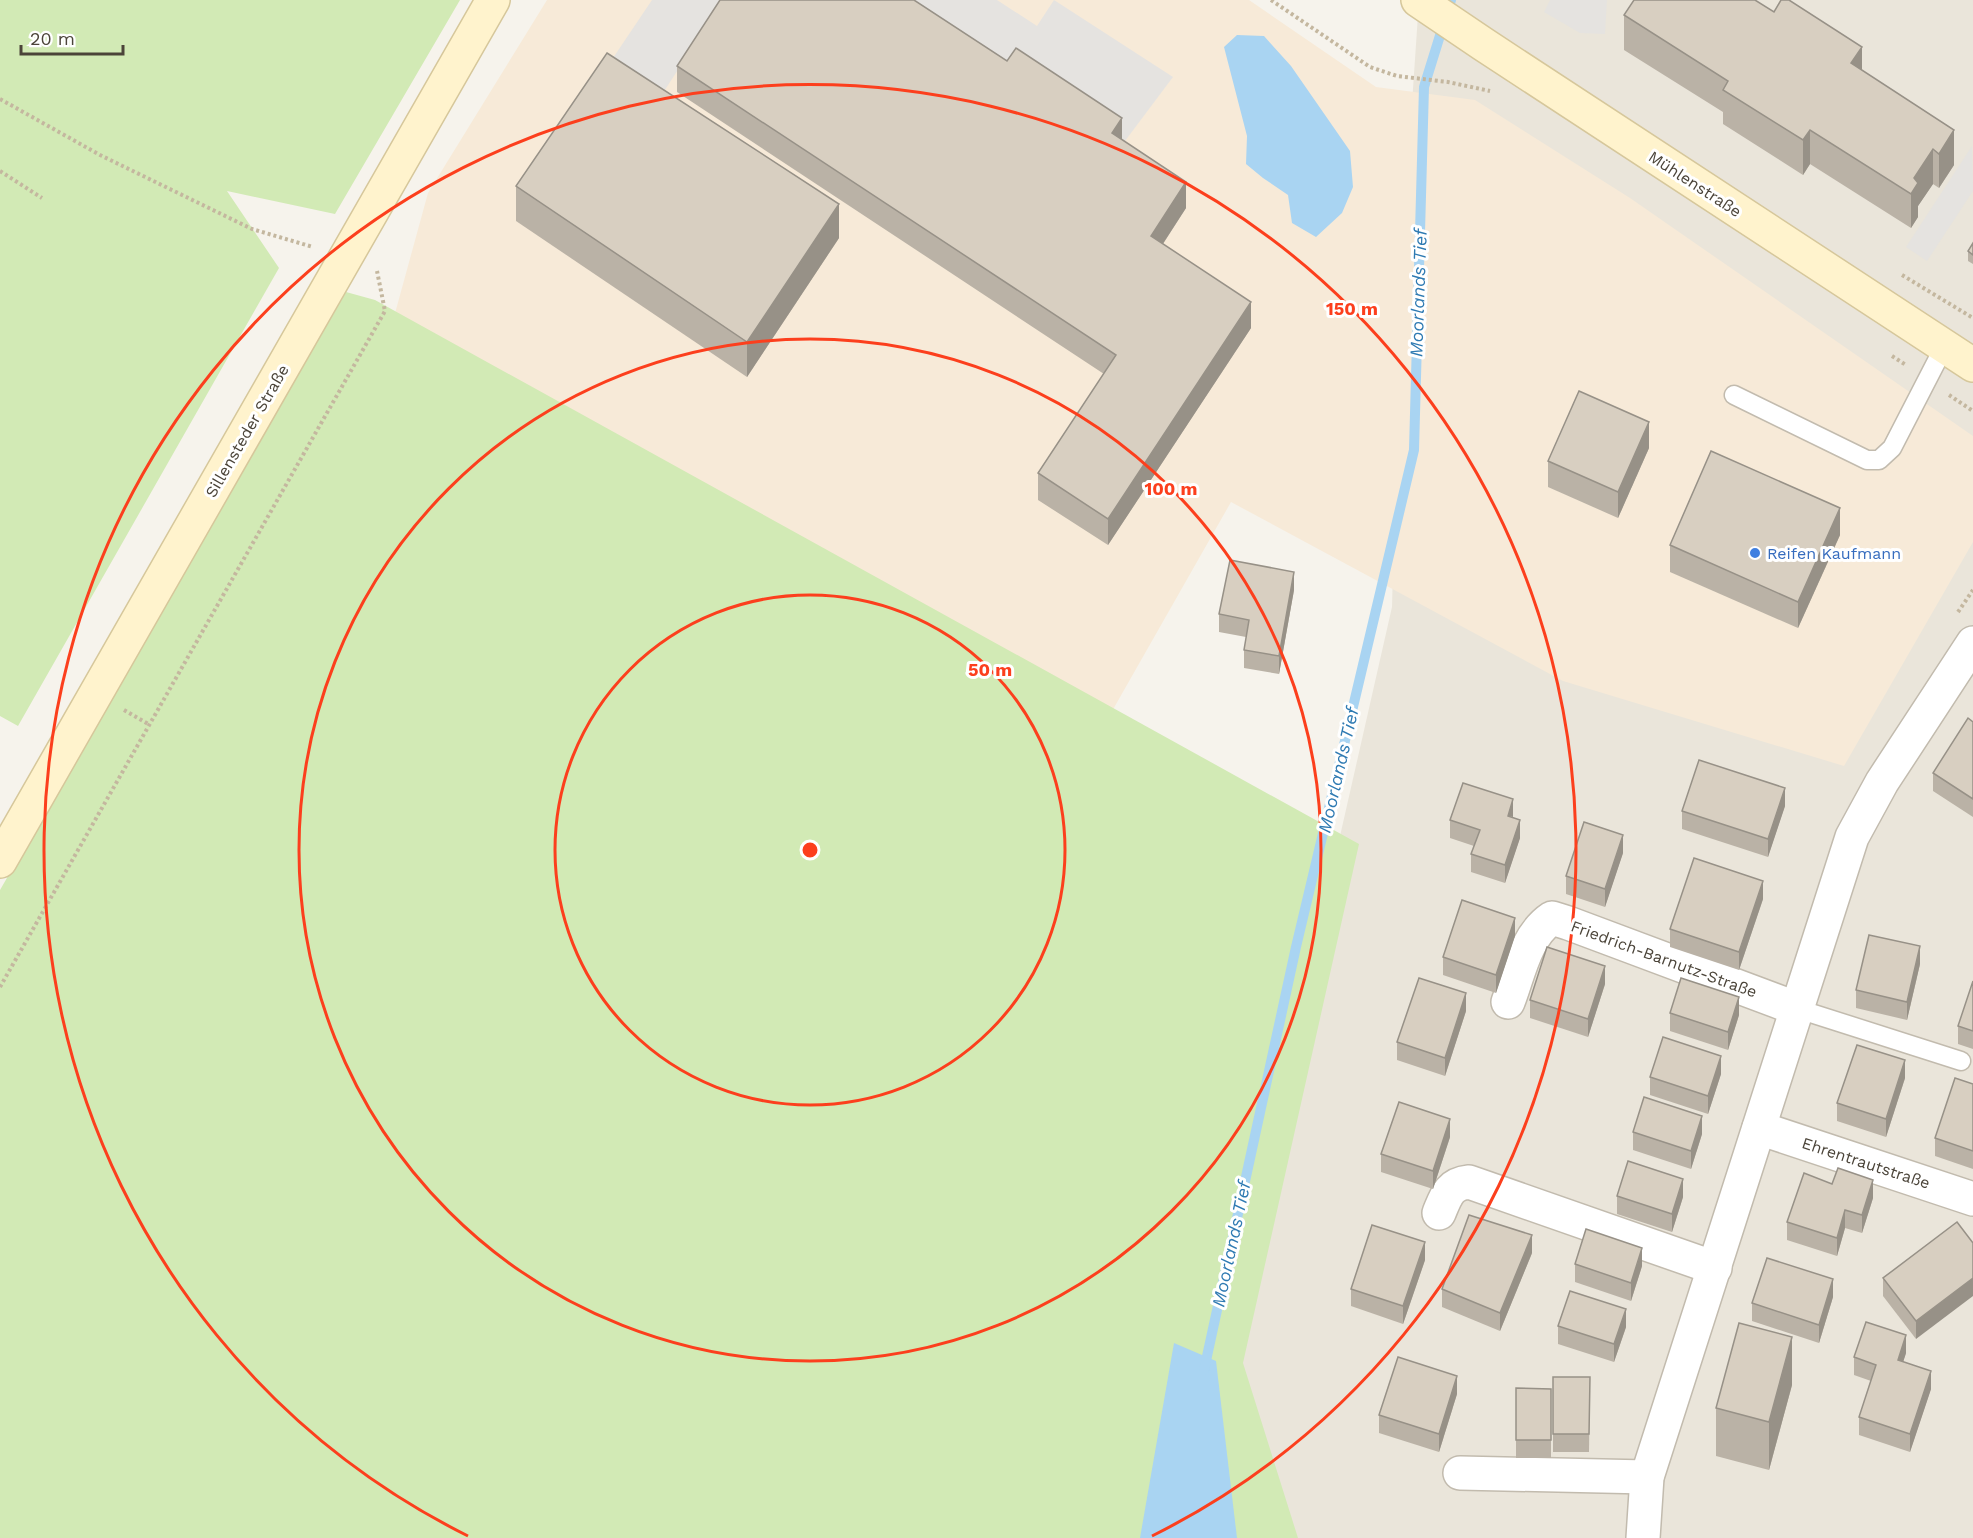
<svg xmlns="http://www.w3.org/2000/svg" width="1973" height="1538" font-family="'Work Sans',sans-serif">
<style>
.residential{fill:#eae5da}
.commercial{fill:#f7ead8}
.green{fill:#d2eab5}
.parking{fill:#e5e3e0}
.water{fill:#a9d4f2}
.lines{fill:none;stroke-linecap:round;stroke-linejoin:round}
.stream{stroke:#a9d4f2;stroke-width:10}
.lane-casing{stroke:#c2bbae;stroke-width:21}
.street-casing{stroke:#c2bbae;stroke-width:36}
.secondary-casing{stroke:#d6c79b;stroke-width:36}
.path{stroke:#c4b79f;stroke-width:4;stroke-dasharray:3 3;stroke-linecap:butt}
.lane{stroke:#fff;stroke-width:18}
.street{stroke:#fff;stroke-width:33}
.secondary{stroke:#fff3cd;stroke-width:33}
.wall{fill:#bab2a6}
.shaded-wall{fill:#979187}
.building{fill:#d8cfc1;stroke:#979187;stroke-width:1.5}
.ring{fill:none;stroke:#fc3f1d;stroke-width:3}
.shop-dot{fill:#3f7fe0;stroke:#fff;stroke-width:2}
.labels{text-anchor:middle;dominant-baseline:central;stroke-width:6;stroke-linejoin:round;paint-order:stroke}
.street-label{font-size:16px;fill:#4b4439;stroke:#fff}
.shop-label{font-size:16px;fill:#366cbe;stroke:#fff;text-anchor:start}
.water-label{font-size:18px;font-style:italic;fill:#2e7ab2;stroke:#fff}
.centre{fill:#fc3f1d;stroke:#fff;stroke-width:3}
.ring-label{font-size:18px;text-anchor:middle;font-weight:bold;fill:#fc3f1d;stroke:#fff;stroke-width:6;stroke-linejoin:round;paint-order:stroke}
</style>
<rect width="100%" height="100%" fill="#f6f3ec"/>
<path class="residential" d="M1419,0H1973V1538H1268L1227,1334L1392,607L1401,266Z"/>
<path class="commercial" d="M547,0H1249L1376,87L1475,100L1630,198L1973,436V542L1844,766L1563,681L1231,502L1111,713L394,317L428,193Z"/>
<g class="green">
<path d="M0,0H460L335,214L227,191L279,268L18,726L0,716Z"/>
<path d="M346,292L375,300L1359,844L1243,1363L1298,1538H0V890Z"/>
</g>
<g class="parking">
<path d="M652,0H723L661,96L611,61Z"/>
<path d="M891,0H997L1037,26L1054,0L1173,77L1122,145Z"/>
<path d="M1550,0H1607L1605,34L1580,33L1544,12Z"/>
<path d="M1972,146L1973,191L1927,261L1906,247Z"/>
</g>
<g class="water">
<path d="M1237,35L1264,36L1291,66L1350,151L1353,187L1342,213L1316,237L1292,223L1288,195L1263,178L1246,164L1247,136L1224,47Z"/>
<path d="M1174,1343L1216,1361L1237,1538H1140Z"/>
</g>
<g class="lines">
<path class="stream" d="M1204,1370L1296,947L1414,450L1424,87L1451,0"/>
<defs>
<g id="lane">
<path d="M1734,395L1867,460H1879L1892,448L1944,347"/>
<path d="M1798,1009L1961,1061"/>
</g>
<g id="street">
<path d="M1508,1002C1519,974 1525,936 1552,918L1568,923L1798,1009"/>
<path d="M1759,1128L1973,1199"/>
<path d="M1439,1213C1446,1196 1449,1184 1469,1182L1715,1268"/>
<path d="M1460,1473L1647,1477"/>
<path d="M1643,1538L1647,1477L1852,837L1882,782L1973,643"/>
</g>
<g id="secondary">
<path d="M1418,0L1483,44L1973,365"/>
<path d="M0,861L493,0"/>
</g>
</defs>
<use href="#lane" class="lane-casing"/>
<use href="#street" class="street-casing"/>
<use href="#secondary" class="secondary-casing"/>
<g class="path">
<path d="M1271,0L1370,67L1397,76L1448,82L1490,91"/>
<path d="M0,99L100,155L252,229L313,247"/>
<path d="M0,171L42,198"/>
<path d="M1902,275L1973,318"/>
<path d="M1892,356L1906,365"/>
<path d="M1949,395L1973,411"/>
<path d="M1958,612L1973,590"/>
<path d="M124,710L150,725"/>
<path d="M0,987L385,311L377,271"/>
</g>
<use href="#lane" class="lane"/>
<use href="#street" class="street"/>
<use href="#secondary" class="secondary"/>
</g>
<g class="wall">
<path d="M1624,15L1862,70L1954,165L1939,188L1933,184L1918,206V217L1911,228L1810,164L1803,175L1723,124V112L1624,50Z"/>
<path d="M677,66L1122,140L1186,208L1163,244L1251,328L1108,545L1038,500V473L1104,374L677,92Z"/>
<path d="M516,186L839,238L747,377L516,221Z"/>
<path d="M1973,243V264L1968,261V251Z"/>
<path d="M1649,448L1618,518L1548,487V461Z"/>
<path d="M1840,535L1798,628L1670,572V545Z"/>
<path d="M1294,590L1279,674L1244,668V650L1246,637L1219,632V614Z"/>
<path d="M1973,722V817L1933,791V773Z"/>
<path d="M1785,806L1768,857L1682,829V811Z"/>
<path d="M1513,818L1520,838L1505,883L1471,872V854L1474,846L1450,838V820Z"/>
<path d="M1623,853L1605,907L1566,894V876Z"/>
<path d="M1763,899L1739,970L1670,947V929Z"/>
<path d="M1515,936L1496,993L1443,975V957Z"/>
<path d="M1920,964L1907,1020L1856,1008V990Z"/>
<path d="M1973,981V1049L1958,1044V1026Z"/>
<path d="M1605,984L1588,1037L1530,1018V1000Z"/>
<path d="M1466,1011L1445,1076L1397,1060V1042Z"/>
<path d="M1670,1013L1739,1015L1728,1050L1670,1031Z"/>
<path d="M1721,1074L1708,1114L1650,1095V1077Z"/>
<path d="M1905,1078L1886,1137L1837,1121V1103Z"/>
<path d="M1973,1084V1169L1935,1156V1138Z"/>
<path d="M1633,1132L1702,1134L1691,1169L1633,1150Z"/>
<path d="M1450,1137L1433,1189L1381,1172V1154Z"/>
<path d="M1832,1184L1873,1198L1862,1233L1845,1228L1837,1256L1787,1240V1222Z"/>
<path d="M1617,1196L1683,1197L1672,1232L1617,1214Z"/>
<path d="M1957,1222L1916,1339L1883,1296V1278Z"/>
<path d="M1532,1253L1500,1331L1442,1307V1289Z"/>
<path d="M1425,1260L1403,1324L1351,1306V1289Z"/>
<path d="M1575,1264L1642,1266L1631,1301L1575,1282Z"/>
<path d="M1833,1297L1819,1343L1752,1321V1303Z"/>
<path d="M1558,1326L1626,1327L1614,1362L1558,1344Z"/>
<path d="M1906,1353L1903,1362L1931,1389L1910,1452L1859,1435V1417L1871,1381L1854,1375V1357Z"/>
<path d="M1553,1377H1590L1589,1452H1553Z"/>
<path d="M1792,1385L1769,1470L1716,1456V1408Z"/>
<path d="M1516,1388L1551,1389V1458H1516Z"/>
<path d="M1457,1394L1439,1452L1379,1433V1415Z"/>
</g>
<g class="shaded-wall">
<path d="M1862,47V82L1851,63Z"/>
<path d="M1122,118V145L1112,133Z"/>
<path d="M1810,130V164L1803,175V140Z"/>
<path d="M1954,130V165L1939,188V154Z"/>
<path d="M1933,149V184L1918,206V217L1911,228V194L1914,178Z"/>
<path d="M1186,182V208L1151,262V236Z"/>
<path d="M839,204V238L747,377V342Z"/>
<path d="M1251,302V328L1108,545V519Z"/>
<path d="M1649,422V448L1618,518V492Z"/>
<path d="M1840,508V535L1798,628V602Z"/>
<path d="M1294,572V590L1279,674V656Z"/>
<path d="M1785,788V806L1768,857V839Z"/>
<path d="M1513,799V817L1508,816Z"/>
<path d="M1520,820V838L1505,883V865Z"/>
<path d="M1623,835V853L1605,907V889Z"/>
<path d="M1763,881V899L1739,970V952Z"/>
<path d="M1515,918V936L1496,993V975Z"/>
<path d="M1920,946V964L1907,1020V1002Z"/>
<path d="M1605,966V984L1588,1037V1019Z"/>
<path d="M1466,993V1011L1445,1076V1058Z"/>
<path d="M1739,997V1015L1728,1050V1032Z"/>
<path d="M1721,1056V1074L1708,1114V1096Z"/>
<path d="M1905,1060V1078L1886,1137V1119Z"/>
<path d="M1702,1116V1134L1691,1169V1151Z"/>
<path d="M1450,1119V1137L1433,1189V1171Z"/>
<path d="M1683,1179V1197L1672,1232V1214Z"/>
<path d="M1873,1180V1198L1862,1233V1215Z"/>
<path d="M1845,1210V1228L1837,1256V1238Z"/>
<path d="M1532,1235V1253L1500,1331V1313Z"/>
<path d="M1425,1242V1260L1403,1324V1306Z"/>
<path d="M1642,1248V1266L1631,1301V1283Z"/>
<path d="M1973,1278V1296L1916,1339V1321Z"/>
<path d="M1833,1279V1297L1819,1343V1325Z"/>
<path d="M1626,1309V1327L1614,1362V1344Z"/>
<path d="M1906,1335V1353L1898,1378V1360Z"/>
<path d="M1792,1337V1385L1769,1470V1422Z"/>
<path d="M1931,1371V1389L1910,1452V1434Z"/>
<path d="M1457,1376V1394L1439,1452V1434Z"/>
</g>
<g class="building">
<path d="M720,0H914L1007,61L1016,48L1122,118L1112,133L1186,182L1151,236L1251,302L1108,519L1038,473L1116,355L677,66Z"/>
<path d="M1634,0H1755L1774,12L1781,0H1789L1862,47L1851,63L1954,130L1939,154L1933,149L1914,178L1918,183L1911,194L1810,130L1803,140L1723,90L1728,81L1624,15Z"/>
<path d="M607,53L839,204L747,342L516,186Z"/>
<path d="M1973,243V255L1968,251Z"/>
<path d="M1579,391L1649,422L1618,492L1548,461Z"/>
<path d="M1711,451L1840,508L1798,602L1670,545Z"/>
<path d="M1230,560L1294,572L1279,656L1244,650L1249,620L1219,614Z"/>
<path d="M1968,718L1973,722V799L1933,773Z"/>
<path d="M1699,760L1785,788L1768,839L1682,811Z"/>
<path d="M1463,783L1513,799L1508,816L1520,820L1505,865L1471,854L1480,830L1450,820Z"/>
<path d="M1584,822L1623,835L1605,889L1566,876Z"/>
<path d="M1694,858L1763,881L1739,952L1670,929Z"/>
<path d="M1462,900L1515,918L1496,975L1443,957Z"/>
<path d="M1869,935L1920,946L1907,1002L1856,990Z"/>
<path d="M1547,947L1605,966L1588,1019L1530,1000Z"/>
<path d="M1419,978L1466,993L1445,1058L1397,1042Z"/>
<path d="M1681,978L1739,997L1728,1032L1670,1013Z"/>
<path d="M1973,981V1031L1958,1026Z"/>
<path d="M1663,1037L1721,1056L1708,1096L1650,1077Z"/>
<path d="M1857,1045L1905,1060L1886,1119L1837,1103Z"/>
<path d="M1955,1078L1973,1084V1151L1935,1138Z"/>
<path d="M1644,1097L1702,1116L1691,1151L1633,1132Z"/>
<path d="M1399,1102L1450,1119L1433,1171L1381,1154Z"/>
<path d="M1628,1161L1683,1179L1672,1214L1617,1196Z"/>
<path d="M1838,1168L1873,1180L1862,1215L1845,1210L1837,1238L1787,1222L1804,1173L1832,1184Z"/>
<path d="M1469,1215L1532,1235L1500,1313L1442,1289Z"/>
<path d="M1957,1222L1973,1243V1278L1916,1321L1883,1278Z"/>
<path d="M1372,1225L1425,1242L1403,1306L1351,1289Z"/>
<path d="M1586,1229L1642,1248L1631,1283L1575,1264Z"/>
<path d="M1767,1258L1833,1279L1819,1325L1752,1303Z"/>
<path d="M1570,1291L1626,1309L1614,1344L1558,1326Z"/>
<path d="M1866,1322L1906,1335L1898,1360L1931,1371L1910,1434L1859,1417L1876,1365L1854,1357Z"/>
<path d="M1739,1323L1792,1337L1769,1422L1716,1408Z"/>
<path d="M1398,1357L1457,1376L1439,1434L1379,1415Z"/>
<path d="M1553,1377H1590L1589,1434H1553Z"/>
<path d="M1516,1388L1551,1389V1440H1516Z"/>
</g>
<g class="ring">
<circle cx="810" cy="850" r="255"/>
<circle cx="810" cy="850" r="511"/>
<path d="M468 1536A766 766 0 1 1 1152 1536"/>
</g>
<circle class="shop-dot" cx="1755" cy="553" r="6"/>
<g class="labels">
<g class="street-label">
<text transform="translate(1695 184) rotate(33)">Mühlenstraße</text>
<text transform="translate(247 431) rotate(-60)">Sillensteder Straße</text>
<text transform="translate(1664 959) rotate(20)">Friedrich-Barnutz-Straße</text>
<text transform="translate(1866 1163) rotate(18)">Ehrentrautstraße</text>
</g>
<g class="shop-label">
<text x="1767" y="553">Reifen Kaufmann</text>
</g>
<g class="water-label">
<text transform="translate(1418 293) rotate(-88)">Moorlands Tief</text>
<text transform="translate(1338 770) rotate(-77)">Moorlands Tief</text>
<text transform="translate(1231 1244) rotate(-78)">Moorlands Tief</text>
</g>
</g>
<circle cx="810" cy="850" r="9" class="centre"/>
<g class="ring-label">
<text x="1352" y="315">150 m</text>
<text x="1171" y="495">100 m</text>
<text x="990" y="676">50 m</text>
</g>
<path d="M21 45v9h102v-9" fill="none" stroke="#4b4439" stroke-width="3"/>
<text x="30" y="45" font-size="18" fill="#4b4439" stroke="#ffffff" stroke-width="4.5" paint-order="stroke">20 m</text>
</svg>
